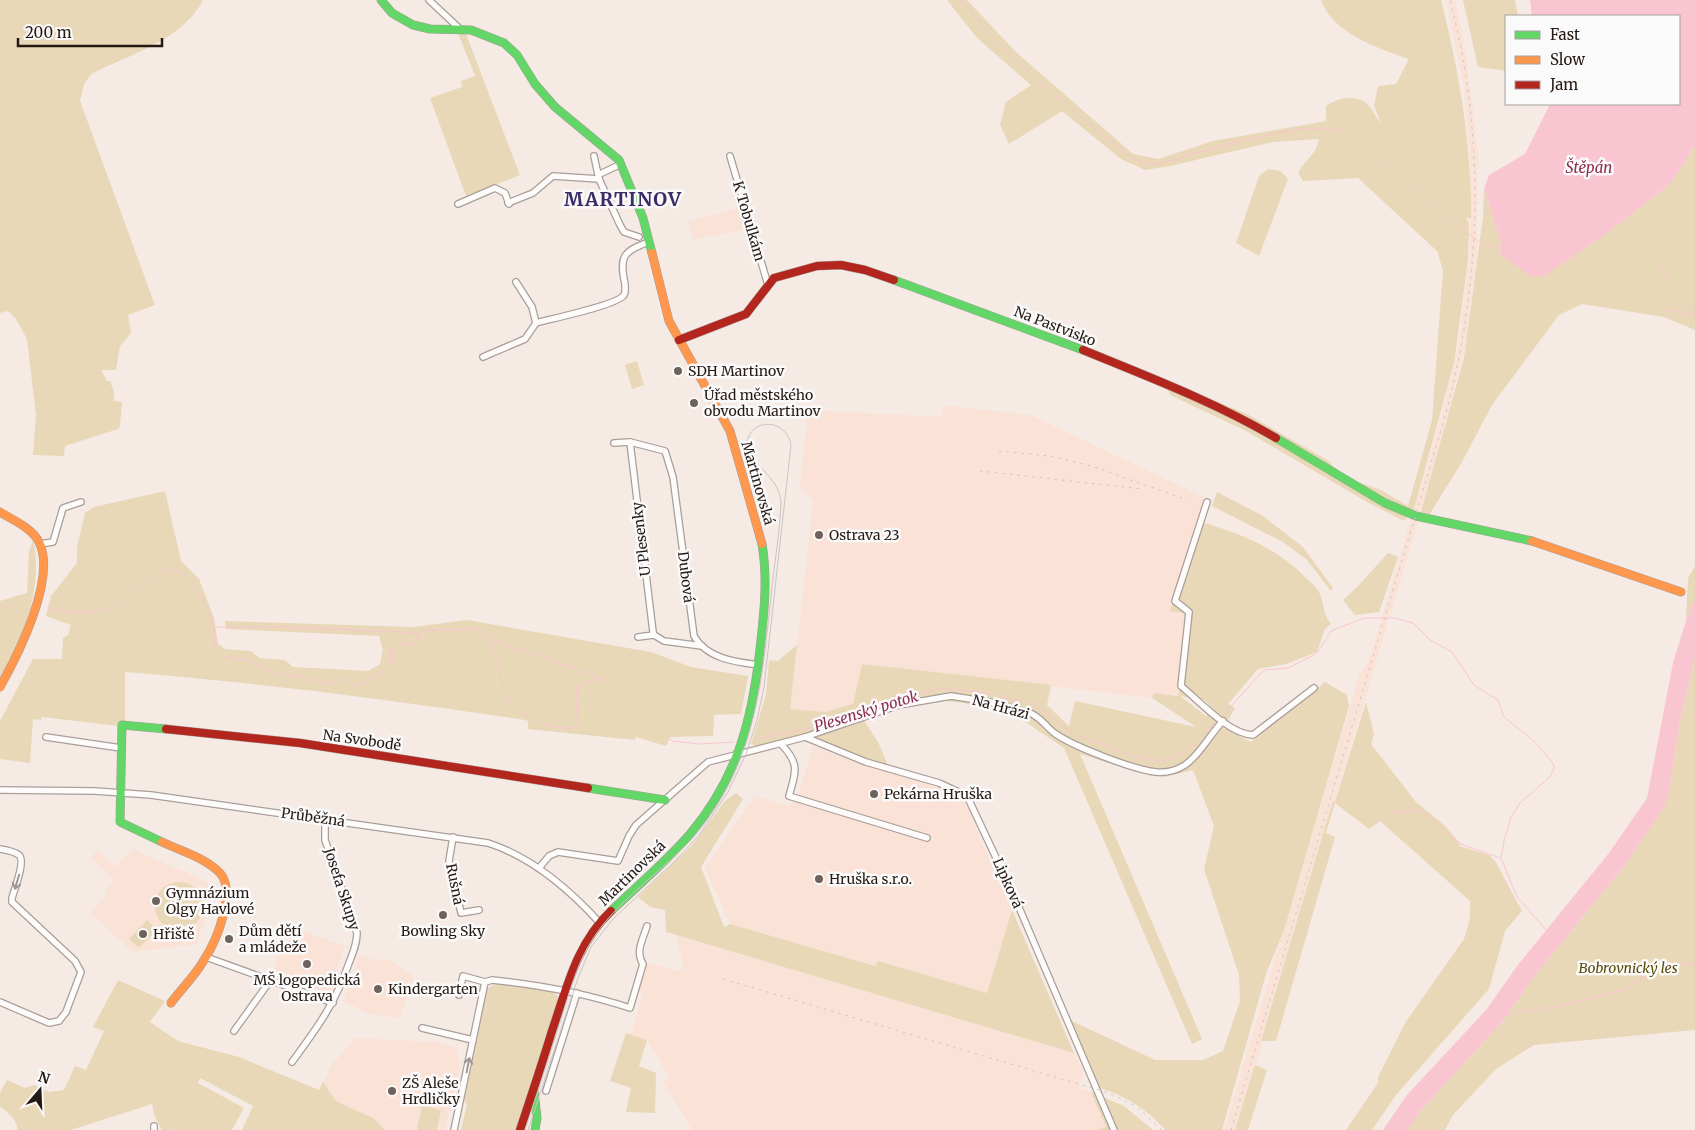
<svg xmlns="http://www.w3.org/2000/svg" width="1695" height="1130" font-family="Merriweather,serif">
<style>
.built{fill:#fae2d7}
.green{fill:#e8d8b7;fill-rule:evenodd}
.water{fill:#f9c5d1}
.lines{fill:none;stroke-linecap:round;stroke-linejoin:round}
.stream{stroke:#f9c5d1;stroke-width:1}
.street-casing{stroke:#a99e99;stroke-width:8}
.fast-casing{stroke:#a99e99;stroke-width:9}
.slow-casing{stroke:#a99e99;stroke-width:9}
.jam-casing{stroke:#a99e99;stroke-width:9}
.street{stroke:#fefcfb;stroke-width:5.5}
.fast{stroke:#63d668;stroke-width:8}
.slow{stroke:#ff974d;stroke-width:8}
.jam{stroke:#b3261e;stroke-width:8}
.tram{stroke:#c9c5c4;stroke-width:1}
.rail{stroke:#c9c5c4;stroke-width:1;stroke-dasharray:2.5 5;stroke-linecap:butt}
.oneway{stroke:#9d9693}
.poi-dot{fill:#6f625c;stroke:#fafafa;stroke-width:2}
.labels{text-anchor:middle;dominant-baseline:central;stroke-width:5;stroke-linejoin:round;paint-order:stroke}
.street-label{font-size:14px;fill:#261913;stroke:#fafafa}
.poi-label{font-size:14px;fill:#261913;stroke:#fafafa;text-anchor:start}
.park-label{font-size:14px;font-style:italic;fill:#5b4908;stroke:#fafafa}
.water-label{font-size:15px;font-style:italic;fill:#8d2c51;stroke:#fafafa}
.district-label{font-size:19px;font-weight:bold;letter-spacing:1px;fill:#3a2a65;stroke:#fafafa}
</style>
<rect width="100%" height="100%" fill="#f6eae5"/>
<g class="built">
<path d="M1446,0H1455L1465,46L1478,151L1477,253L1466,343L1433,472L1236,1130H1224L1360,673L1368,663L1381,620L1441,419L1459,342L1470,252V151L1464,89Z"/>
<path d="M743,206L750,228L694,240L688,222Z"/>
<path d="M943,405L1030,415L1204,497L1170,611L1188,614L1178,696L1154,693L1152,698L863,664L853,704L825,712L790,709L813,501L800,486L808,410L941,417Z"/>
<path d="M813,746L850,760L961,795L1012,910L987,993L878,961L876,966L730,924L705,868L755,796L789,806L798,795Z"/>
<path d="M133,849L209,883L214,895L196,944L133,952L90,913L108,893L105,890L114,880L91,858L98,850L115,867Z"/>
<path d="M303,931L345,946L329,993L272,973L283,944L287,945L291,935L300,938Z"/>
<path d="M676,935L1074,1053L1083,1073L1079,1088L1091,1092L1106,1128L1095,1130H692L663,1081L669,1077L647,1040L631,1034L643,994L638,992L647,962L680,972L683,965Z"/>
<path d="M360,955L374,960L389,959L414,977L400,1018L370,1014L343,1001Z"/>
<path d="M355,1038L437,1042L457,1048L460,1067L445,1130H385L373,1118L336,1101L323,1082L331,1066Z"/>
</g>
<g class="green">
<path d="M0,0H203C182,41 130,54 91,74L84,84L80,101L155,305L128,315L131,333L120,346L116,370H101L107,381H110L114,392V401L122,402L120,426L118,429L65,446L64,456L33,455L36,415L27,339L16,319L8,311L0,313Z"/>
<path d="M947,0H967L1016,52L1133,154L1158,159L1213,141L1326,121V106C1339,97 1358,93 1370,107C1374,112 1377,119 1381,124L1374,106L1378,86L1396,84L1409,59C1378,48 1333,34 1321,0H1441C1459,71 1472,146 1471,219L1466,217L1469,223L1468,260L1454,363L1414,509L1404,521L1367,502L1246,431L1170,395L1163,379L1247,414L1329,461L1341,476L1381,490L1408,506L1432,420L1443,270L1437,251L1358,178L1303,181L1298,173C1306,158 1316,156 1319,139L1273,142L1170,166L1145,170L1121,159L1062,111L1009,144L1000,125L1006,102L1031,85L977,38Z"/>
<path d="M1463,0H1515L1518,16H1506V71L1478,67Z"/>
<path d="M458,33L466,34L520,175L466,196L430,98L462,87L461,81L475,76Z"/>
<path d="M1695,146V330L1664,317L1582,304L1559,315L1492,405L1462,462L1429,515L1421,512L1464,358L1483,217L1484,189L1501,242L1500,254L1607,233L1670,184Z"/>
<path d="M1268,169L1280,171L1288,179L1259,256L1236,243L1259,176Z"/>
<path d="M637,361L644,385L632,389L625,365Z"/>
<path d="M165,491L181,561L199,579L214,618L218,644L225,649L251,651L259,658L285,660L293,667L368,671L380,664L383,650L379,636L226,629L225,621L414,627L467,620L651,652L691,667L748,676L741,714L714,715L713,736L670,737L666,746L636,737L635,740L528,729V721L525,720C392,700 259,683 125,672V723L119,726L42,717L41,720L33,719L30,763L0,759V721L33,659H62L63,638L68,635L71,625L46,616L51,596L77,563V547L85,513L94,507Z"/>
<path d="M1217,492L1263,516L1303,547L1333,588L1331,591L1307,560L1283,542L1212,506Z"/>
<path d="M1197,521C1238,532 1276,547 1306,578C1310,582 1317,587 1319,592C1325,604 1321,610 1331,624L1325,629L1317,652L1286,664L1258,669L1228,704L1235,708L1224,728L1251,742L1325,682L1347,695L1349,706L1284,930L1266,974L1222,1130H1165C1148,1110 1126,1096 1100,1088L1070,1020L1155,1060H1203L1223,1051L1240,1001L1239,975L1204,869L1214,826L1193,770L1165,777L1147,775L1080,754L1202,1039L1192,1044L1064,748L1018,717L964,703L927,699L863,719L878,742L888,765L828,749L806,735L757,746L751,744L766,695L769,660L778,661L797,645L790,709L825,712L853,704L862,664L1051,685L1047,705L1069,726L1075,701L1196,727L1152,698L1154,693L1178,696L1188,614L1170,611ZM1180,696L1204,700L1214,710L1206,716Z"/>
<path d="M33,540C44,585 23,641 0,679V601L27,593L29,552Z"/>
<path d="M1388,553L1398,557L1379,612L1355,615L1343,600L1359,585Z"/>
<path d="M1695,566V600L1686,621L1688,578Z"/>
<path d="M1695,657V1030L1534,1045L1496,1069L1453,1115L1445,1130H1407L1423,1108L1502,1022L1533,978L1625,865L1664,807L1670,785L1681,716Z"/>
<path d="M1366,702L1374,734L1371,744L1416,802L1442,823L1460,843L1459,846L1489,855L1495,861L1522,911L1505,931L1489,989L1396,1095L1372,1130H1346L1378,1083V1077L1405,1023L1464,939L1470,919V901L1380,821L1369,829L1335,803L1326,833L1335,837L1276,1041H1261L1333,801L1335,802Z"/>
<path d="M736,793L743,799L701,867L724,927L730,924L875,966L878,961L987,993L1012,910L1074,1053L666,932L665,910L650,907L638,897L692,845L725,801Z"/>
<circle cx="179" cy="906" r="24"/>
<path d="M147,920L157,930L139,948L129,939Z"/>
<path d="M118,980L165,1001L150,1022L178,1041L239,1057L319,1090L323,1082L336,1101L373,1118L385,1130H242L253,1106L200,1078L198,1083L244,1108L232,1130H171L173,1127L170,1130H162L155,1117L152,1104L71,1130H18C17,1121 8,1111 0,1107V1093L7,1080L25,1088L35,1085L49,1092L64,1090L75,1066L86,1070L104,1031L93,1027Z"/>
<path d="M499,983L551,990L557,996L558,1002L517,1130H461L467,1104L464,1101L486,991L491,986Z"/>
<path d="M626,1033L647,1040L639,1066L656,1073L655,1113L626,1112L631,1088L610,1081Z"/>
<path d="M1255,1065L1267,1070L1248,1130H1235Z"/>
<path d="M1091,1092L1124,1106L1153,1130H1095L1106,1127Z"/>
<path d="M422,1105L441,1110L437,1130H417Z"/>
</g>
<g class="water">
<path d="M1530,0H1695V146L1670,184L1607,233L1544,276H1531L1500,254L1501,242L1484,189L1489,175L1525,154L1550,104H1679V16H1532Z"/>
<path d="M1695,600V657L1681,716L1670,785L1665,806L1625,865L1533,978L1502,1022L1423,1108L1407,1130H1383L1407,1095L1487,1009L1517,966L1609,853L1647,798L1673,663L1686,621Z"/>
</g>
<g class="lines">
<g class="stream">
<path d="M962,0C1009,61 1072,109 1131,158L1145,163L1160,164L1227,144L1272,134L1307,128L1346,131L1447,218L1484,245L1502,246"/>
<path d="M1618,224L1630,222C1656,244 1670,297 1695,316"/>
<path d="M1656,309L1690,313"/>
<path d="M49,608C100,619 110,609 150,579C156,575 164,570 171,570C190,569 209,610 213,625C217,637 210,647 222,656L250,661L264,669L323,683H332L342,678L353,686L363,684L390,666L391,648L398,644L414,645L419,633L424,630L479,629L485,631L490,639C496,658 500,680 507,698C514,715 558,733 575,727C580,717 574,701 577,689L586,682L601,679L623,693L672,741L699,744L734,742"/>
<path d="M0,611L20,602"/>
<path d="M215,627H290L418,633"/>
<path d="M491,639L600,678"/>
<path d="M1223,715L1264,670L1288,668L1314,655L1318,652L1331,631L1364,618H1395L1413,623L1430,640L1452,652L1474,685L1498,700L1504,717L1535,742L1553,763L1554,768L1550,777L1520,803L1511,817L1504,841L1501,858L1517,897L1548,932"/>
<path d="M756,739L815,727L873,705L941,688L979,692L1030,703L1049,714L1064,728L1076,735L1135,756L1164,761L1183,753L1216,722"/>
<path d="M1388,811L1397,812L1411,810L1423,812L1460,844L1500,858"/>
<path d="M1507,1014L1558,1006L1624,990L1661,968L1695,963"/>
</g>
<defs>
<g id="street">
<path d="M429,0L460,29"/>
<path d="M594,156L599,179L620,225L624,232L639,237"/>
<path d="M730,156L768,285"/>
<path d="M600,174L621,164"/>
<path d="M508,203L533,193L553,176L599,179"/>
<path d="M458,204L495,188L505,193L509,204"/>
<path d="M516,282L532,307L536,323"/>
<path d="M483,357L525,339L536,323C550,319 618,305 624,295C626,292 625,288 625,284C619,257 623,251 649,242"/>
<path d="M630,442L653,632L654,635L664,641L702,646"/>
<path d="M614,443L630,442L665,451L673,477L694,636C707,659 736,662 759,665"/>
<path d="M1207,502L1175,601L1189,612L1181,686C1199,701 1229,734 1253,735L1314,688"/>
<path d="M40,544L53,542L63,508L81,502"/>
<path d="M638,637L654,635"/>
<path d="M46,737L121,748"/>
<path d="M805,737L866,762L939,783L967,796L1015,898L1114,1130"/>
<path d="M781,744C800,764 796,771 789,796L927,838"/>
<path d="M0,790L95,791L151,795L488,843C532,857 568,888 599,922"/>
<path d="M453,837L449,861L461,913L479,910"/>
<path d="M0,849C6,850 15,852 19,855C26,861 14,890 12,898V902L75,961L81,972L66,1012L59,1021L49,1023L0,1002"/>
<path d="M539,868L549,856L558,852L618,861L629,836L636,825L708,762L805,737L899,705L951,696L990,702L1030,713C1041,718 1045,725 1053,732C1071,746 1135,770 1156,772C1166,773 1177,770 1185,765C1200,755 1210,734 1223,721"/>
<path d="M206,957L333,1003"/>
<path d="M459,995L463,976L485,982L492,980C540,985 584,993 630,1008L643,964C635,952 643,939 647,926"/>
<path d="M422,1028L473,1040"/>
<path d="M234,1031L270,981"/>
<path d="M292,1062C317,1028 335,1004 349,963C353,953 357,944 357,933L325,840V818"/>
<path d="M546,1091L577,993"/>
<path d="M154,1130V1126"/>
<path d="M454,1130L485,982"/>
</g>
<g id="fast">
<path d="M381,0L392,13L413,25L430,29L471,30L504,43L517,55L535,84L555,107L619,160L643,218L652,253"/>
<path d="M894,280L1083,350"/>
<path d="M1276,438L1385,503L1416,516L1532,541"/>
<path d="M588,788L665,800"/>
<path d="M162,842L120,822L122,725L166,729"/>
<path d="M611,911C637,886 666,862 690,834C737,778 752,721 760,649C764,614 768,579 762,544"/>
<path d="M534,1091L537,1118L535,1130"/>
</g>
<g id="slow">
<path d="M652,253L669,321L730,431L762,544"/>
<path d="M0,512C13,520 32,528 39,542C57,578 18,655 0,687"/>
<path d="M1532,541L1681,592"/>
<path d="M162,842C181,851 206,858 220,873C237,892 216,942 204,960C195,976 182,988 171,1003"/>
</g>
<g id="jam">
<path d="M679,340L746,314L774,278L817,266L841,265L865,270L894,280"/>
<path d="M1083,350C1149,377 1215,402 1276,438"/>
<path d="M166,729L300,743L588,788"/>
<path d="M520,1130C531,1097 542,1064 552,1031C567,987 577,943 611,911"/>
</g>
</defs>
<use href="#street" class="street-casing"/>
<use href="#fast" class="fast-casing"/>
<use href="#slow" class="slow-casing"/>
<use href="#jam" class="jam-casing"/>
<use href="#street" class="street"/>
<use href="#fast" class="fast"/>
<use href="#slow" class="slow"/>
<use href="#jam" class="jam"/>
<path class="tram" d="M525,1130C538,1093 549,1056 561,1019C569,994 576,967 589,945C615,900 664,872 697,833C755,763 762,683 771,596C774,565 780,533 781,502C779,474 746,463 747,444C750,416 787,419 791,445L764,687L757,720L746,754L728,792L700,834L676,860L613,919L591,947L578,978L528,1130"/>
<g class="rail">
<path d="M999,451L1049,456L1092,466L1187,500"/>
<path d="M980,471L1142,489"/>
<path d="M723,979L1109,1093L1136,1106L1162,1130"/>
<path d="M1231,1130L1444,420C1482,283 1486,138 1450,0"/>
</g>
</g>
<defs><path id="oneway-shaft" d="M-6 0H5M1.5-3L5.5 0L1.5 3" fill="none" stroke-width="1.6" stroke-linecap="round" stroke-linejoin="round" transform="scale(1.25)"/></defs>
<g class="oneway">
<use href="#oneway-shaft" transform="translate(17 882) rotate(107)"/>
<use href="#oneway-shaft" transform="translate(468 1065) rotate(-79)"/>
</g>
<g class="poi-dot">
<circle cx="678" cy="371" r="5"/>
<circle cx="694" cy="403" r="5"/>
<circle cx="819" cy="535" r="5"/>
<circle cx="874" cy="794" r="5"/>
<circle cx="819" cy="879" r="5"/>
<circle cx="156" cy="901" r="5"/>
<circle cx="443" cy="915" r="5"/>
<circle cx="143" cy="934" r="5"/>
<circle cx="229" cy="939" r="5"/>
<circle cx="307" cy="964" r="5"/>
<circle cx="378" cy="989" r="5"/>
<circle cx="392" cy="1091" r="5"/>
</g>
<g class="labels">
<g class="street-label">
<text transform="translate(749 221) rotate(74)">K Tobulkám</text>
<text transform="translate(1055 326) rotate(21)">Na Pastvisko</text>
<text transform="translate(758 483) rotate(74)">Martinovská</text>
<text transform="translate(641 539) rotate(-97)">U Plesenky</text>
<text transform="translate(686 577) rotate(83)">Dubová</text>
<text transform="translate(1001 707) rotate(15)">Na Hrázi</text>
<text transform="translate(362 740) rotate(8)">Na Svobodě</text>
<text transform="translate(313 817) rotate(8)">Průběžná</text>
<text transform="translate(632 873) rotate(-44)">Martinovská</text>
<text transform="translate(1008 883) rotate(66)">Lipková</text>
<text transform="translate(455 884) rotate(79)">Rušná</text>
<text transform="translate(342 889) rotate(72)">Josefa Skupy</text>
</g>
<g class="poi-label">
<text x="688" y="371">SDH Martinov</text>
<text x="704" y="395">Úřad městského<tspan x="704" dy="16">obvodu Martinov</tspan></text>
<text x="829" y="535">Ostrava 23</text>
<text x="884" y="794">Pekárna Hruška</text>
<text x="829" y="879">Hruška s.r.o.</text>
<text x="166" y="893">Gymnázium<tspan x="166" dy="16">Olgy Havlové</tspan></text>
<text x="239" y="931">Dům dětí<tspan x="239" dy="16">a mládeže</tspan></text>
<text x="443" y="931" text-anchor="middle">Bowling Sky</text>
<text x="153" y="934">Hřiště</text>
<text x="307" y="980" text-anchor="middle">MŠ logopedická<tspan x="307" dy="16">Ostrava</tspan></text>
<text x="388" y="989">Kindergarten</text>
<text x="402" y="1083">ZŠ Aleše<tspan x="402" dy="16">Hrdličky</tspan></text>
</g>
<g class="park-label">
<text x="1628" y="968">Bobrovnický les</text>
</g>
<g class="water-label">
<text x="1589" y="167">Štěpán</text>
<text transform="translate(866 711) rotate(-17)">Plesenský potok</text>
</g>
<g class="district-label">
<text x="623" y="199">MARTINOV</text>
</g>
</g>
<rect x="1505" y="15" width="175" height="90" fill="#fafafa" stroke="#a5a09e"/>
<rect x="1515" y="31" width="25" height="8" fill="#63d668" stroke="#a5a09e"/>
<text x="1550" y="40" font-size="15" fill="#261913">Fast</text>
<rect x="1515" y="56" width="25" height="8" fill="#ff974d" stroke="#a5a09e"/>
<text x="1550" y="65" font-size="15" fill="#261913">Slow</text>
<rect x="1515" y="81" width="25" height="8" fill="#b3261e" stroke="#a5a09e"/>
<text x="1550" y="90" font-size="15" fill="#261913">Jam</text>
<g transform="translate(40 1090) rotate(19)" stroke="#fafafa" stroke-width="4" paint-order="stroke">
<path d="M0-4L9 19L0 12L-9 19Z" fill="#261913"/>
<text y="-8" font-size="14" font-weight="bold" text-anchor="middle" fill="#261913">N</text>
</g>
<path d="M18 38v8h144v-8" fill="none" stroke="#261913" stroke-width="2.5"/>
<text x="25" y="38" font-size="15" fill="#261913" stroke="#fafafa" stroke-width="4" paint-order="stroke">200 m</text>
</svg>
